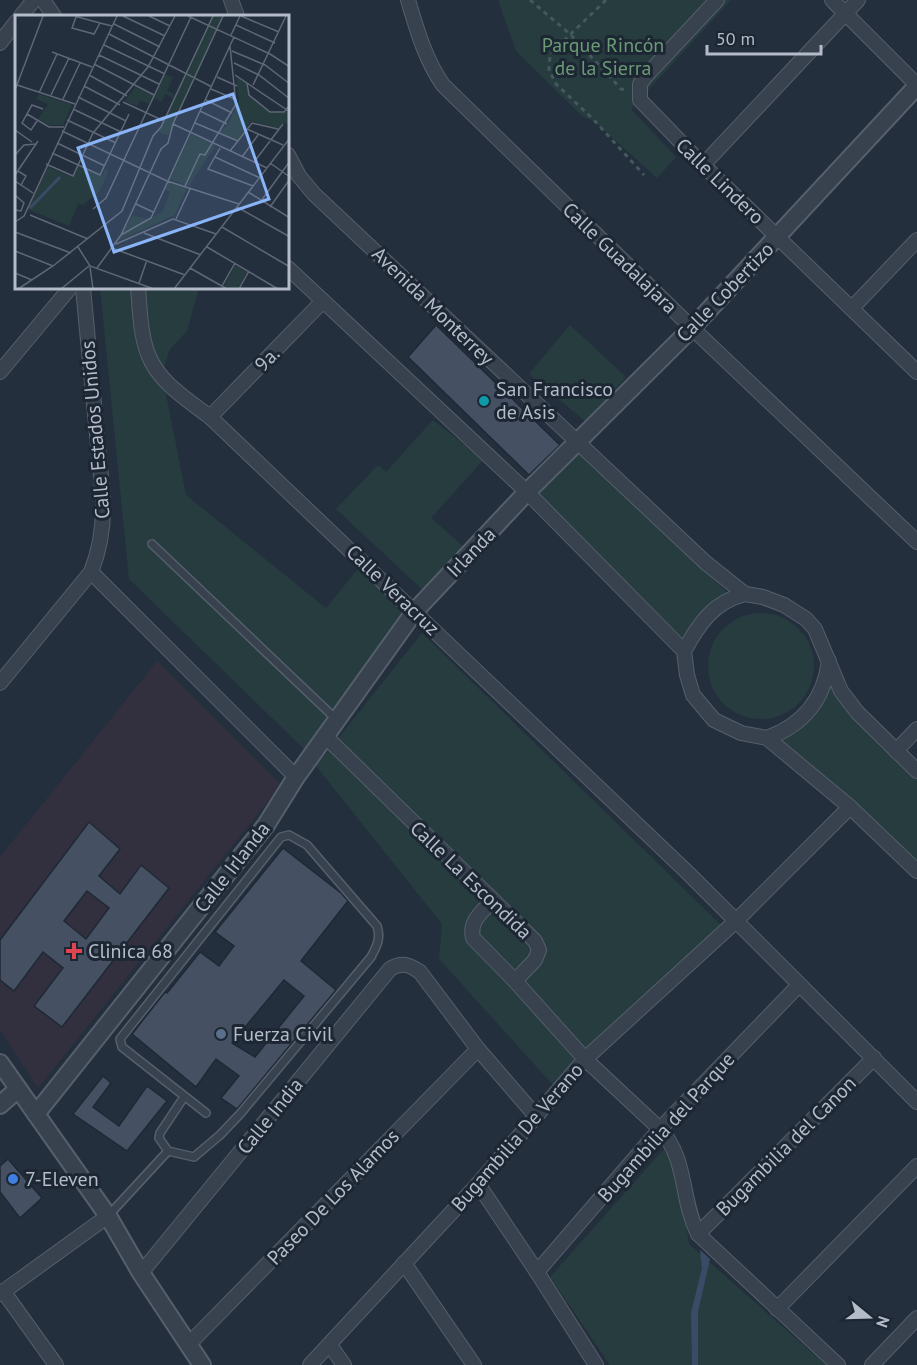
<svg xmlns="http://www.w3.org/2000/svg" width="917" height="1365" font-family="'PT Sans',sans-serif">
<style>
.medical{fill:#32303f}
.green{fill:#263c3f}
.water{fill:#394c67}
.building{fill:#455162;stroke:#1f2835;stroke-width:1.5;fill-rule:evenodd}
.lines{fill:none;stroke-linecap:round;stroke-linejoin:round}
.service-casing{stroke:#565f6c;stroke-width:10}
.minor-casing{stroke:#565f6c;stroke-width:16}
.tertiary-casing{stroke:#565f6c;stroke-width:20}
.path{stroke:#44595c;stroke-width:3;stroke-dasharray:4.5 4.5;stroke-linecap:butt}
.service{stroke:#38414e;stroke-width:7}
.minor{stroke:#38414e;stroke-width:14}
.tertiary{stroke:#38414e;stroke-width:16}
.culture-dot{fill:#0f9aa8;stroke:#1d2633;stroke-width:2}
.health-dot{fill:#e0444e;stroke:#1d2633;stroke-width:2}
.service-dot{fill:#5c6f8a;stroke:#1d2633;stroke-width:2}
.shop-dot{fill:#3f7fe0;stroke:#1d2633;stroke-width:2}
.labels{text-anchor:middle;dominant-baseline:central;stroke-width:6;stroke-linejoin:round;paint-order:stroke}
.park-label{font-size:20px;fill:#6b9a76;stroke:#1d2633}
.street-label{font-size:20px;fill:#b4bcc9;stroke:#1d2633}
.poi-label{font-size:20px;fill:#b4bcc9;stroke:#1d2633;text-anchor:start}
.inset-river{fill:none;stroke:#394c67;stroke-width:3}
.inset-road{fill:none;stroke:#5e6776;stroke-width:1.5}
.view{fill:#8ab4f8;fill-opacity:0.15;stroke:#8ab4f8;stroke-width:3}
.inset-edge{fill:none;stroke:#b4bcc9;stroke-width:3}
</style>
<rect width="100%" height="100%" fill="#242f3e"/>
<path class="medical" d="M157,661L281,785L38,1088L0,1030V857Z"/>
<g class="green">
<path d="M498,0H731L631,109L676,157L657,178L594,121L583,117L516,51Z"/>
<path d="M100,288H199L187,331L170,349L162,374L186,495L326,608L361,565L411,609L305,750L129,579Z"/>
<path d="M570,325L626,377L586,422L529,374Z"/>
<path d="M433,420L483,460L431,518L464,547L425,592L336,509L378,465L386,472Z"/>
<path d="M577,450L729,594C705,603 694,620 684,644L534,492Z"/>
<circle cx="761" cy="666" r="53"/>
<path d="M422,633L722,926L562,1095L439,959L442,924L316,766Z"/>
<path d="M826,678L917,766V877L767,738L784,731Z"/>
<path d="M669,1150L677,1160L689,1244L826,1365H610L550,1277L662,1151Z"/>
</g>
<path class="water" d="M700,1250L710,1259L698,1312V1365H692L691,1313L702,1268Z"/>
<g class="building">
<path d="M436,325L560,445L529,475L408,357Z"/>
<path d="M89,822L120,849L99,876L120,894L141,865L169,888L62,1027L34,1006L63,968L43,952L14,991L0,980V940ZM87,891L109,908L86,939L64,921Z"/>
<path d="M283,848L341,893L348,901L301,961L336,990L237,1109L221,1098L239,1076L216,1059L196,1087L132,1034L165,992L167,993L200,952L219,966L234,946L215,932ZM284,980L304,996L255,1057L232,1043Z"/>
<path d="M103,1076L111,1083L93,1107L119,1126L147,1086L167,1101L127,1151L73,1114Z"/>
<path d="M8,1159L42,1198L20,1218L0,1192V1166Z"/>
</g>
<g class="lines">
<defs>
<g id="service">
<path d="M152,544L337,720"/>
<path d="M184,1097L160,1133L159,1138L168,1151L194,1157L220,1135L240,1114L371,957C377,946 381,938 377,926L307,845L289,835L281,837L120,1039L122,1047L206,1113"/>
<path d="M108,1216L168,1151"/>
</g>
<g id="minor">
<path d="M43,0L54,16"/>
<path d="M231,0L237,16"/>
<path d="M408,0C417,30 425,59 443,85L692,328L917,542"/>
<path d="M717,0L645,77L640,84V100L703,165L917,372"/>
<path d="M832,0L917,85"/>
<path d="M21,16L34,0"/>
<path d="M0,43L16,22"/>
<path d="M288,155L299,176L314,194L706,563L745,594L763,597L784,605L806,619L815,629L841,691L857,712L917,771"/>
<path d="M703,165L858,0"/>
<path d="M288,268L527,492L684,651L687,675L693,695L714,720L741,733L767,738L850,807L917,871"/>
<path d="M138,288C140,309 140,334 148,354C158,382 188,400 210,417L688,873L917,1102"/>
<path d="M852,308L917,240"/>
<path d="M0,372L70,288"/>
<path d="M210,417L323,301"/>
<path d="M91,572L296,777"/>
<path d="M684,651C699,624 713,602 745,594"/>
<path d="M0,683L91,572C101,547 104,525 103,498L83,288"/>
<path d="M325,736L535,941L539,950L535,960L515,981L585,1059L660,1129C688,1160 680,1198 698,1234L838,1365"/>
<path d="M767,738C803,725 824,700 829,661"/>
<path d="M896,751L917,729"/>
<path d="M492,901C482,912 469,921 473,938L515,981"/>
<path d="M478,1184L537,1272L596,1365"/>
<path d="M698,1234L874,1058"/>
<path d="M404,1263L474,1365"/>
<path d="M537,1272L660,1129L799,985"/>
<path d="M141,1273L390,969C401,962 409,964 420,972L478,1049L535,1115"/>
<path d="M3,1291L56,1365"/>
<path d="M0,1294L108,1216"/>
<path d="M777,1309L917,1166"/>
<path d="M188,1345L478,1049"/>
<path d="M330,1345L344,1365"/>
<path d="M310,1365L478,1184L585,1059L736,921L850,807"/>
<path d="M872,1365L917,1318"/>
</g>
<g id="tertiary">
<path d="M0,1063L108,1216L141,1273L202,1365"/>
<path d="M0,1105L18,1089"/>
<path d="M36,1114L266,825L296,777L415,611L527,492L692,328L917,86"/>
</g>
</defs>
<use href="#service" class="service-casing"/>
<use href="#minor" class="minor-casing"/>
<use href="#tertiary" class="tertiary-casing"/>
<g class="path">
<path d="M530,0L570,34L621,89L626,90"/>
<path d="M606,0L550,54L549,70L556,84L593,119L644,175"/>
</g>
<use href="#service" class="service"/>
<use href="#minor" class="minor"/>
<use href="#tertiary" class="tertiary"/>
</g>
<circle class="culture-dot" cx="484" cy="401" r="6"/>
<path class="health-dot" d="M71 942h6v6h6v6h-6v6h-6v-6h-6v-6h6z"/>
<circle class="service-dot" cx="221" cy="1034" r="6"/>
<circle class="shop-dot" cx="13" cy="1179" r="6"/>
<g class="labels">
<g class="park-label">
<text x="603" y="45">Parque Rincón<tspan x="603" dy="23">de la Sierra</tspan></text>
</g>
<g class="street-label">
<text transform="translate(720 181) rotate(44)">Calle Lindero</text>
<text transform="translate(620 258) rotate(44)">Calle Guadalajara</text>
<text transform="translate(725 292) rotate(-46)">Calle Cobertizo</text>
<text transform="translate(433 306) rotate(44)">Avenida Monterrey</text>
<text transform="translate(267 359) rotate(-46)">9a.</text>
<text transform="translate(95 430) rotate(-95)">Calle Estados Unidos</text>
<text transform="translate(471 552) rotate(-46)">Irlanda</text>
<text transform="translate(393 590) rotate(44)">Calle Veracruz</text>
<text transform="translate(232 867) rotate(-52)">Calle Irlanda</text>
<text transform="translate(471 880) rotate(44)">Calle La Escondida</text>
<text transform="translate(270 1116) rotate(-51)">Calle India</text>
<text transform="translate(666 1127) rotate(-48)">Bugambilia del Parque</text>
<text transform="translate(517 1137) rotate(-49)">Bugambilia De Verano</text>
<text transform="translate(786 1146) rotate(-45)">Bugambilia del Canon</text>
<text transform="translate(333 1197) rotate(-46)">Paseo De Los Alamos</text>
</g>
<g class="poi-label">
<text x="496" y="389">San Francisco<tspan x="496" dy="23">de Asis</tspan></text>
<text x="88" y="951">Clinica 68</text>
<text x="233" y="1034">Fuerza Civil</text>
<text x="25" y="1179">7-Eleven</text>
</g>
</g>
<g transform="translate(15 15)">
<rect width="274" height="274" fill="#242f3e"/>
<path d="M198,1H208L153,121L144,117ZM150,59L158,62L152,76L159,79L158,83L150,79L147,87L139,83ZM221,62L231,67L234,80L255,97H274V109L268,108L264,113L236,106L223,125L204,117L213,110L224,85ZM120,72L138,80L134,89L125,85L122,91L110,86ZM24,79L57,90L48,110H34L23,104L33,89L21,84ZM176,119L201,130L174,171L155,164ZM63,151L87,161L90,154L94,155L85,176L68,190L63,189L54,211L12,194L33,152L57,162ZM152,167L172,173L160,200L103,226L117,201L135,204L148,196L155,177L149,174ZM220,250L232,257L223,274H214L209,271Z" fill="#263c3f"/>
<path class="inset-river" d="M15,193L45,162"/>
<path class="inset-road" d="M108,1L150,21M134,1L155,11M173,1L255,39L275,52M226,1L264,17M85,8L79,19L57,13L61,2H63L85,8L97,11M99,9L145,32M221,10L260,28M94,19L197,72M216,20L225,1M89,30L150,59M217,36L250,50L275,69M37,37L77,52M84,40L144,69M219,48L244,60L275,84M79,49L139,80M74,60L112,81M220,60L275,97M202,62L222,71M232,68L234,80L255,97H269L275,90M2,70L60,89M238,70L271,1M69,71L105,90M196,74L222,85M0,75L28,1M24,78L42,39M36,80L54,43M63,82L111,106M48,84L65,48M191,85L217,98M108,87L149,106M58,94L106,117M185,96L212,109M12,99L34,112H49M52,105L101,128M22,106L16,115L7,108L17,90L28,94M180,108L223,126M158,109L252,153M232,114L268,130M0,115L17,127M47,116L152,166L224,189M42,128L90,151M205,133L193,154L238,171M215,136L237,108L263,114M37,138L85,160L114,99M0,140L9,130L22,129M200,142L245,163M227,142L243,120M239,147L268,109M255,148L275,162M31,149L58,161L78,118L133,52L160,1M3,156L11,161L6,170M0,160L23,126M0,166L18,178M170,171L185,139L190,140L221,89L215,31M233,177L275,203M0,180L9,188L6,196L0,195M246,186L275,146M121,189L138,197M222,192L275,222M255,192L275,164M78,194L91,183L176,2M15,200L73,224M161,204L175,174M0,207L9,201L102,1M207,212L275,252M0,217L56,238M129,218L186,240M106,220L136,203L219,22M101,229L158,204L201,219M63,232L75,251L139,274M192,232L263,274M97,233L170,260M0,236L38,251M75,252L78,274M82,253L106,220L146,134L153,128L158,109L208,1M175,253L212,274M0,258L17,265M124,268L132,245M207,271L220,248M3,274L38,251L107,196L138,121L146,112L198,1M46,274L74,251M159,274L275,123M224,274L234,256"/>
<path class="view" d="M218,79L254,184L99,237L63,133Z"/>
<rect width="274" height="274" class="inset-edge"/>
</g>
<g transform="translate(869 1317) rotate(109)" stroke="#1d2633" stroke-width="4.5" paint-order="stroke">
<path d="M0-4.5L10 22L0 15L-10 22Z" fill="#b4bcc9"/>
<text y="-9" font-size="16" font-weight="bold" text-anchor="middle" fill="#b4bcc9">N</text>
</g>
<path d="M707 45v9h114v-9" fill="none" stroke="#b4bcc9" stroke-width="3"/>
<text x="716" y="45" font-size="18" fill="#b4bcc9" stroke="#1d2633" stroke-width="4.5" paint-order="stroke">50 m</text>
</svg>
